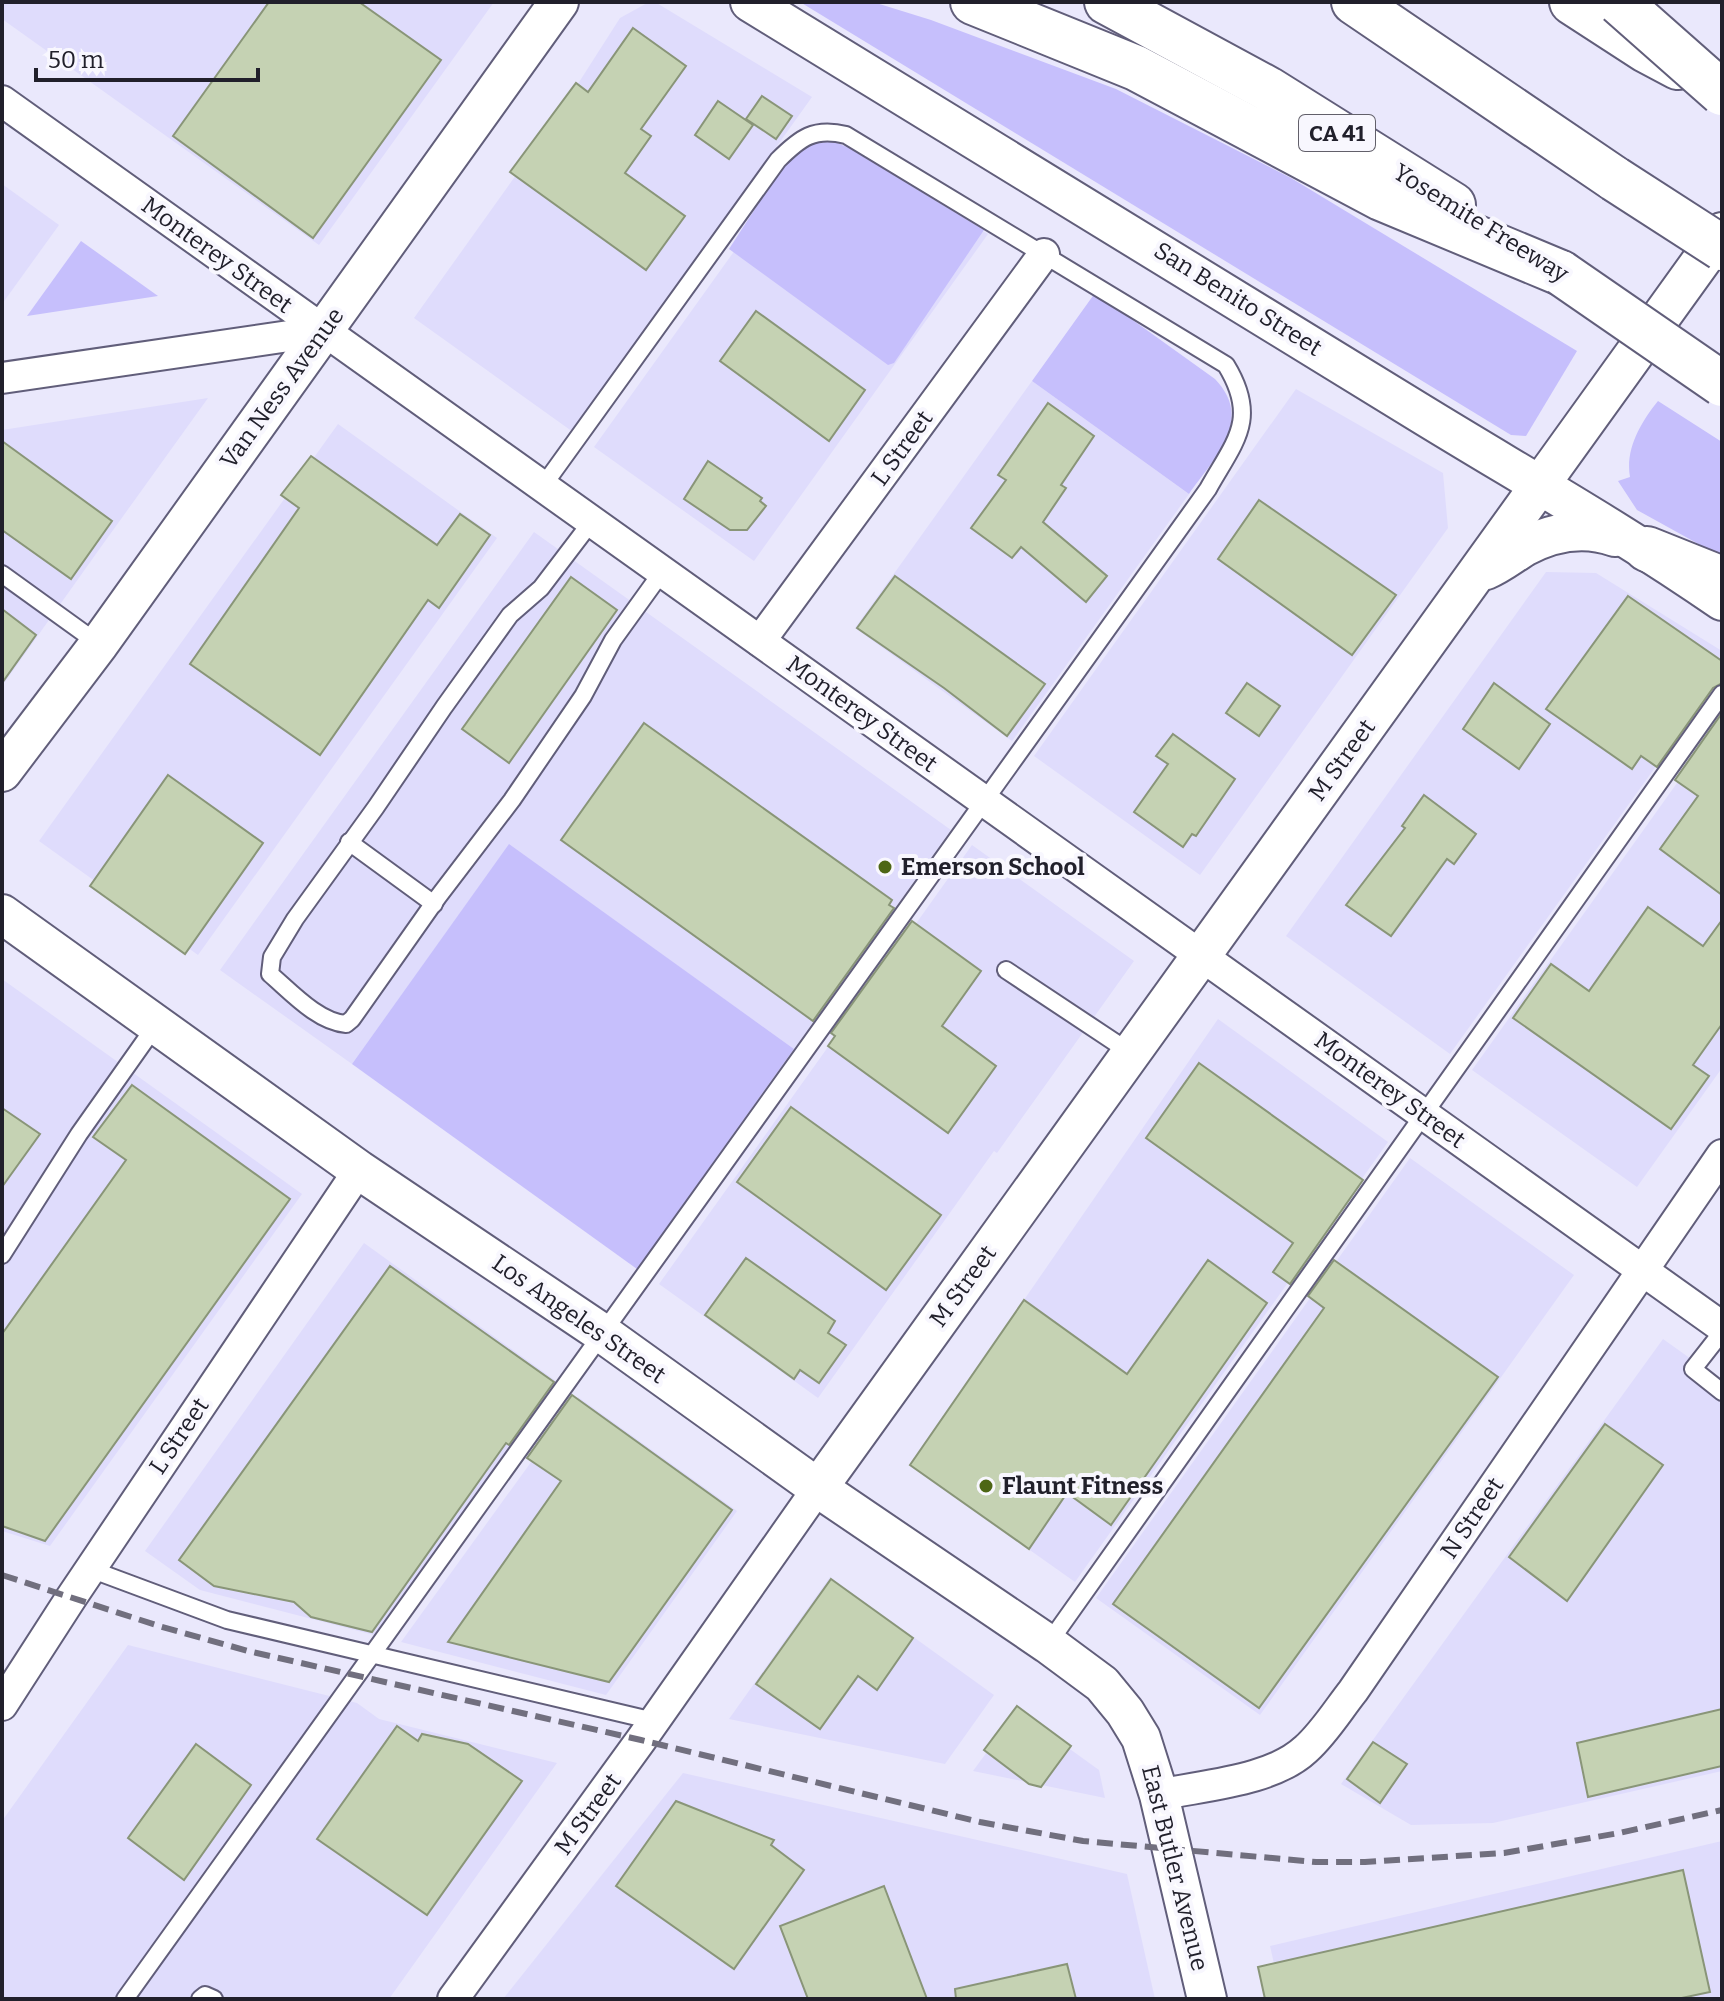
<svg xmlns="http://www.w3.org/2000/svg" width="1724" height="2001" font-family="Bitter,serif">
<style>
.built{fill:#dfdcfc}
.green{fill:#c6bffc}
.building{fill:#c5d2b3;stroke:#899578;stroke-width:2}
.lines{fill:none;stroke-linecap:round;stroke-linejoin:round}
.service-casing{stroke:#615e7a;stroke-width:20}
.minor-casing{stroke:#615e7a;stroke-width:34}
.tertiary-casing{stroke:#615e7a;stroke-width:42}
.motorway-casing{stroke:#615e7a;stroke-width:48}
.service{stroke:#fff;stroke-width:16}
.minor{stroke:#fff;stroke-width:30}
.tertiary{stroke:#fff;stroke-width:38}
.motorway{stroke:#fff;stroke-width:44}
.rail{stroke:#716f7e;stroke-width:6;stroke-dasharray:16 8;stroke-linecap:butt}
.motorway-bridge-casing{stroke:#615e7a;stroke-width:48;stroke-linecap:butt}
.motorway-bridge{stroke:#fff;stroke-width:44}
.poi-dot{fill:#4d6615;stroke:#f8f7fe;stroke-width:3}
.labels{text-anchor:middle;dominant-baseline:central;stroke-width:8;stroke-linejoin:round;paint-order:stroke}
.shield{fill:#f8f7fe;stroke:#62606a;stroke-width:2}
.shield-label{font-size:22px;font-weight:bold;fill:#21202b}
.street-label{font-size:24px;fill:#21202b;stroke:#f8f7fe}
.poi-label{font-size:24px;font-weight:bold;fill:#21202b;stroke:#f8f7fe;text-anchor:start}
</style>
<rect width="100%" height="100%" fill="#eae8fc"/>
<g class="built">
<path d="M2,2H494L319,245L2,19Z"/>
<path d="M649,2H655L812,97L573,432L414,318L551,126L620,18Z"/>
<path d="M798,162L858,164L988,234L754,561L594,447Z"/>
<path d="M2,184L59,225L2,304Z"/>
<path d="M1032,381L1189,494L1012,741L855,628Z"/>
<path d="M1296,389L1443,473L1448,528L1200,875L1034,756Z"/>
<path d="M208,398L98,551L2,686V430Z"/>
<path d="M338,424L497,538L198,955L39,841Z"/>
<path d="M534,532L951,830L794,1049L509,845L352,1064L220,970Z"/>
<path d="M1546,572L1596,573L1722,651V674L1450,1054L1286,936Z"/>
<path d="M1722,720V1068L1637,1187L1472,1070Z"/>
<path d="M972,845L1134,961L997,1153L994,1151L818,1398L659,1284Z"/>
<path d="M2,979L302,1194L50,1546L2,1531Z"/>
<path d="M1218,1019L1388,1142L1075,1582L910,1465Z"/>
<path d="M1410,1158L1574,1275L1260,1715L1096,1598Z"/>
<path d="M364,1243L556,1381L374,1635L200,1590L145,1551Z"/>
<path d="M1663,1339L1722,1381V1771L1493,1823L1411,1825L1341,1784Z"/>
<path d="M578,1397L737,1511L606,1695L401,1642Z"/>
<path d="M830,1577L994,1695L945,1764L729,1719Z"/>
<path d="M128,1645L357,1703L379,1719L557,1763L389,1999H2V1821Z"/>
<path d="M1017,1711L1099,1770L1105,1798L973,1771Z"/>
<path d="M683,1773L1127,1874L1155,1999H503Z"/>
<path d="M1722,1841V1993L1717,1999H1282L1270,1946Z"/>
</g>
<g class="green">
<path d="M800,2H873L931,20L1116,89L1291,178L1577,351L1526,436L1511,435Z"/>
<path d="M821,141L835,142L849,148L984,230L894,363L888,365L729,249L788,158L808,143Z"/>
<path d="M81,241L158,296L27,316Z"/>
<path d="M1095,293L1215,379C1255,421 1214,458 1189,494L1032,381Z"/>
<path d="M1658,401L1722,442V557L1637,510L1618,481L1630,477C1625,449 1641,422 1658,401Z"/>
<path d="M509,844L794,1049L637,1269L352,1064Z"/>
</g>
<g class="building">
<path d="M269,2H359L441,60L313,238L173,136Z"/>
<path d="M633,28L686,66L641,129L651,136L625,173L685,216L646,270L510,172L576,83L588,92Z"/>
<path d="M762,96L792,116L776,139L746,119Z"/>
<path d="M718,101L753,125L729,159L695,135Z"/>
<path d="M756,311L865,390L829,441L720,361Z"/>
<path d="M1048,403L1094,436L1061,485L1066,488L1043,522L1107,576L1086,602L1021,547L1012,558L971,528L1006,480L998,475Z"/>
<path d="M2,441L112,521L71,579L2,530Z"/>
<path d="M311,456L437,545L460,514L490,535L439,608L428,600L320,755L190,664L299,508L281,495Z"/>
<path d="M708,461L762,498L760,501L766,506L747,530H730L684,499Z"/>
<path d="M1259,500L1396,595L1352,655L1218,559Z"/>
<path d="M895,576L1045,684L1007,736L944,688L857,628Z"/>
<path d="M571,577L617,610L509,763L462,729Z"/>
<path d="M1628,596L1722,661V683L1713,688L1657,767L1641,756L1632,769L1546,709Z"/>
<path d="M2,609L36,635L2,683Z"/>
<path d="M1247,683L1280,706L1259,736L1226,713Z"/>
<path d="M1494,683L1550,724L1519,769L1463,729Z"/>
<path d="M1722,713V895L1660,849L1698,796L1675,780Z"/>
<path d="M644,723L892,900L889,905L894,908L813,1021L561,840Z"/>
<path d="M1173,734L1235,779L1196,836L1192,834L1183,847L1134,812L1168,764L1156,756Z"/>
<path d="M168,775L263,843L185,954L90,886Z"/>
<path d="M1424,795L1476,834L1454,864L1447,859L1391,936L1346,905L1405,828L1402,826Z"/>
<path d="M1648,907L1703,946L1722,920V1024L1693,1065L1709,1076L1671,1129L1513,1018L1551,964L1589,991Z"/>
<path d="M912,921L981,971L942,1026L996,1066L948,1133L828,1046L835,1036L831,1033Z"/>
<path d="M1199,1063L1363,1180L1290,1284L1273,1272L1293,1243L1146,1138Z"/>
<path d="M132,1085L290,1199L45,1541L2,1526V1334L126,1160L93,1137Z"/>
<path d="M791,1107L941,1215L886,1290L737,1182Z"/>
<path d="M2,1108L40,1134L2,1187Z"/>
<path d="M746,1258L835,1321L828,1333L846,1345L819,1383L800,1370L794,1379L705,1315Z"/>
<path d="M1208,1260L1267,1303L1111,1525L1067,1493L1029,1549L910,1465L1024,1300L1127,1374Z"/>
<path d="M1334,1260L1498,1377L1259,1708L1113,1604L1324,1308L1308,1296Z"/>
<path d="M390,1266L554,1382L509,1445L506,1443L372,1632L311,1617L294,1602L214,1586L179,1560Z"/>
<path d="M572,1395L732,1510L609,1682L448,1642L561,1481L527,1458Z"/>
<path d="M1605,1424L1663,1465L1567,1601L1509,1557Z"/>
<path d="M831,1579L913,1638L877,1690L858,1676L820,1729L756,1684Z"/>
<path d="M1017,1706L1071,1746L1041,1787L1029,1784L984,1750Z"/>
<path d="M1722,1709V1766L1588,1797L1577,1743Z"/>
<path d="M397,1726L418,1741L422,1734L468,1744L522,1781L427,1915L317,1839Z"/>
<path d="M1373,1742L1407,1764L1380,1803L1347,1779Z"/>
<path d="M196,1744L251,1785L184,1880L128,1838Z"/>
<path d="M676,1801L774,1840L771,1845L804,1870L734,1969L616,1886Z"/>
<path d="M1683,1870L1710,1992L1677,1999H1265L1258,1967Z"/>
<path d="M884,1886L927,1999H808L780,1926Z"/>
<path d="M1067,1964L1076,1999H956L955,1989Z"/>
</g>
<g class="lines">
<defs>
<g id="service">
<path d="M592,521L541,588L510,615L444,707L376,807L295,919L272,957L270,974C291,992 318,1022 346,1024L352,1019L438,897L512,800L583,696L613,640L662,572"/>
<path d="M2,574L99,644"/>
<path d="M349,842L434,904"/>
<path d="M1006,970L1131,1053"/>
<path d="M2,1255L79,1134L156,1025"/>
<path d="M1722,1332L1693,1369L1722,1392"/>
<path d="M90,1569L227,1620L654,1721"/>
<path d="M1048,1644L1722,694"/>
<path d="M125,1999L1208,489C1235,441 1259,419 1226,365L846,135C814,127 800,138 778,160L543,486"/>
<path d="M200,1999L205,1995L214,1999"/>
</g>
<g id="minor">
<path d="M2,101L1722,1327"/>
<path d="M2,378L323,331"/>
<path d="M760,641L1044,254"/>
<path d="M2,1705L71,1598L359,1170"/>
<path d="M1159,1795C1205,1785 1272,1781 1306,1749C1324,1733 1338,1710 1353,1691L1722,1155"/>
<path d="M453,1999L641,1740L818,1488"/>
</g>
<g id="tertiary">
<path d="M750,2C974,137 1197,274 1420,413C1521,475 1624,533 1722,601"/>
<path d="M1486,570C1500,564 1511,555 1524,547C1552,532 1584,526 1615,537"/>
<path d="M2,772L99,644L559,2"/>
<path d="M2,914L359,1170L602,1333L818,1488L1048,1644L1102,1684L1125,1712L1141,1738L1159,1795L1207,1999"/>
<path d="M818,1488L1722,232"/>
</g>
<g id="motorway">
<path d="M973,2L1136,68L1381,198L1561,273"/>
<path d="M1107,2L1268,89L1453,205"/>
<path d="M1354,2L1615,179"/>
<path d="M1572,2L1646,50L1678,67"/>
<path d="M1647,549L1722,579"/>
</g>
</defs>
<use href="#service" class="service-casing"/>
<use href="#minor" class="minor-casing"/>
<use href="#tertiary" class="tertiary-casing"/>
<use href="#motorway" class="motorway-casing"/>
<use href="#service" class="service"/>
<use href="#minor" class="minor"/>
<use href="#tertiary" class="tertiary"/>
<use href="#motorway" class="motorway"/>
<path class="rail" d="M2,1575L159,1626L248,1651L641,1740L980,1822L1083,1841L1316,1862H1365L1504,1853L1619,1833L1722,1810"/>
<defs>
<g id="motorway-bridge">
<path d="M1619,2L1722,93"/>
<path d="M1615,179L1722,248"/>
<path d="M1561,273L1722,384"/>
</g>
</defs>
<use href="#motorway-bridge" class="motorway-bridge-casing"/>
<use href="#motorway-bridge" class="motorway-bridge"/>
</g>
<g class="poi-dot">
<circle cx="885" cy="867" r="8"/>
<circle cx="986" cy="1486" r="8"/>
</g>
<g class="labels">
<rect class="shield" x="1299" y="115" width="76" height="36" rx="6"/>
<g class="shield-label">
<text x="1337" y="133">CA 41</text>
</g>
<g class="street-label">
<text transform="translate(1481 223) rotate(32)">Yosemite Freeway</text>
<text transform="translate(217 255) rotate(36)">Monterey Street</text>
<text transform="translate(1238 299) rotate(32)">San Benito Street</text>
<text transform="translate(282 388) rotate(-54)">Van Ness Avenue</text>
<text transform="translate(902 448) rotate(-54)">L Street</text>
<text transform="translate(862 714) rotate(36)">Monterey Street</text>
<text transform="translate(1342 760) rotate(-54)">M Street</text>
<text transform="translate(1390 1090) rotate(36)">Monterey Street</text>
<text transform="translate(963 1286) rotate(-54)">M Street</text>
<text transform="translate(579 1319) rotate(35)">Los Angeles Street</text>
<text transform="translate(179 1436) rotate(-56)">L Street</text>
<text transform="translate(1472 1518) rotate(-56)">N Street</text>
<text transform="translate(588 1814) rotate(-54)">M Street</text>
<text transform="translate(1175 1868) rotate(76)">East Butler Avenue</text>
</g>
<g class="poi-label">
<text x="901" y="867">Emerson School</text>
<text x="1002" y="1486">Flaunt Fitness</text>
</g>
</g>
<rect width="1724" height="2001" fill="none" stroke="#21202b" stroke-width="8"/>
<path d="M36 68v12h222v-12" fill="none" stroke="#21202b" stroke-width="4"/>
<text x="48" y="68" font-size="24" fill="#21202b" stroke="#f8f7fe" stroke-width="6" paint-order="stroke">50 m</text>
</svg>
